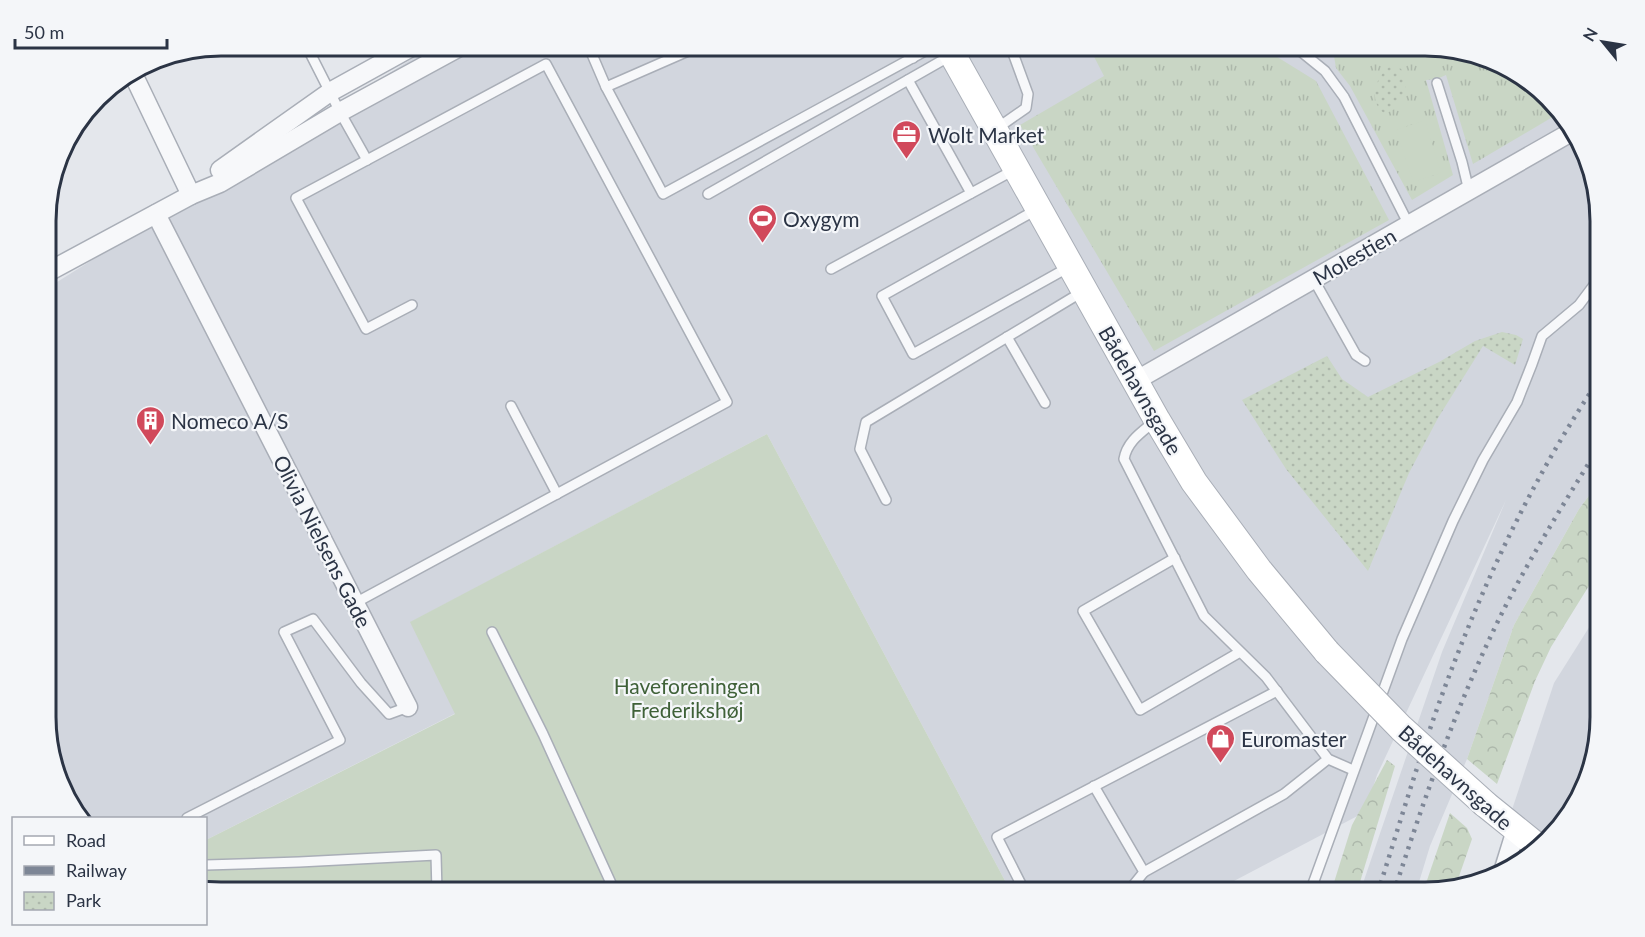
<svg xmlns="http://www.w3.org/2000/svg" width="1645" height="937" font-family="Lato,sans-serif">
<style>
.built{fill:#d2d6de}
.grass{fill:url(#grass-tufts)}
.forest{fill:url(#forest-crowns)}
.park{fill:url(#park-dots)}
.garden{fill:#c9d6c5}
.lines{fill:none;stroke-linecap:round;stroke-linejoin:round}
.lane-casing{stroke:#a9aeb7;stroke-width:12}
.street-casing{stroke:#a9aeb7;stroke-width:21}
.secondary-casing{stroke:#a9aeb7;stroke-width:28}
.lane{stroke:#f7f8fa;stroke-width:9}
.street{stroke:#f7f8fa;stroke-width:18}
.secondary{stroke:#fff;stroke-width:26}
.rail{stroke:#7d8696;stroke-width:4.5;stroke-dasharray:3 6;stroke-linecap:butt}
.secondary-bridge-casing{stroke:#a9aeb7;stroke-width:28;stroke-linecap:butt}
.secondary-bridge{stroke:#fff;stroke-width:26}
.labels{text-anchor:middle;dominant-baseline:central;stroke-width:4.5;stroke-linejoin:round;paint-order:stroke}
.poi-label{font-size:21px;fill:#2b3445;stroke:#f4f6f9;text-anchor:start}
.street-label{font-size:21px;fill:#2b3445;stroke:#f4f6f9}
.park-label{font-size:21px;fill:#3f6138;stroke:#f4f6f9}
.rim{fill:none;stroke:#2b3445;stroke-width:3}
</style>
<defs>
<pattern id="grass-tufts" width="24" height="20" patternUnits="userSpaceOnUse" patternTransform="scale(1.5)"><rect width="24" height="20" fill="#c9d6c5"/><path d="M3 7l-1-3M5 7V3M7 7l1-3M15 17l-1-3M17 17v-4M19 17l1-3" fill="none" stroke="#adb8ab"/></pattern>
<pattern id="forest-crowns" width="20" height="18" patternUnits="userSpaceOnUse" patternTransform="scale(1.5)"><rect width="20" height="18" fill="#c9d6c5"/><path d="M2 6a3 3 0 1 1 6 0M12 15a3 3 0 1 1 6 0" fill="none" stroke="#adb8ab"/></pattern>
<pattern id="park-dots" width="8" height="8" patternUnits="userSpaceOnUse" patternTransform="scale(1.5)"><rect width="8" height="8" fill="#c9d6c5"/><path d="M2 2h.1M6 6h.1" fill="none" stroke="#adb8ab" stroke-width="1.8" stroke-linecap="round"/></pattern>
</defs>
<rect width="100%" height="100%" fill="#e4e7ec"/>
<g class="built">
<path d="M434,45H1425L1512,68L1571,123L1600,209V481L1579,509L1514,625L1467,759L1430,846L1416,892H1360L1442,652L1506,500L1377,775L1365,812L1213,892H1011L767,434L411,622L456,713L206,840V818H79L75,814L46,739V289Z"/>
<path d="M1600,610V727L1577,804L1522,863L1491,873L1554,683Z"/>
</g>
<g class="grass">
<path d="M1088,45H1258L1316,81L1389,220L1154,351L1020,125L1104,76Z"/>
<path d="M1340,45C1370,45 1401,57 1429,46L1512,68L1548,102L1556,115L1473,164L1446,75L1437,79L1426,80L1453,175L1412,200L1350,86L1336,68L1334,56Z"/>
</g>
<g class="forest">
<path d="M1600,481V568L1551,647L1535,681L1497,784L1467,759L1514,625L1579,509Z"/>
<path d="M1387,760L1395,766L1357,892H1331L1352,825Z"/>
<path d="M1450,813L1467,828L1472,839L1456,885L1435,892H1423Z"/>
</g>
<g class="park">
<path d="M1393,65C1416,69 1405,112 1384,113C1367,102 1376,72 1393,65Z"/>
<path d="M1502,332L1516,335L1523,339L1515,365L1483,346L1438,418L1409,473L1368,571L1286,469L1242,400L1327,356L1342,379L1368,397L1439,362L1475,341Z"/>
</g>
<g class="garden">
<path d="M1425,120L1441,173L1413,182L1396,130Z"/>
<path d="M767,434L1011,892H220L206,888V840L455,714L410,622Z"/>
</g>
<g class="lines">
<defs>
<g id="lane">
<path d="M306,45L340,112L367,160"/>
<path d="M588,45L606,87L702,45"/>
<path d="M906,45L913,58"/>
<path d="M1293,45L1325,71L1344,97L1409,225"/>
<path d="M908,80L971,193"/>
<path d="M1437,83L1462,162L1469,191"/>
<path d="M606,87L663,194L936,45"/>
<path d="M996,129L1026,108L1028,94L1010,45"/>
<path d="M708,194L950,56"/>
<path d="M1036,210L882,296L913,354L1069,267"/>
<path d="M831,269L1014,170"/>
<path d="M1314,280L1356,355L1365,361"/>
<path d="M1007,337L1045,403"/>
<path d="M511,406L557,494"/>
<path d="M1155,421C1142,432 1127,441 1124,459L1204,616L1266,677L1328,759L1353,770"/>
<path d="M886,500L860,449L866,422L1082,292"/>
<path d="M1175,558L1083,611L1140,710L1240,652"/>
<path d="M355,603L727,402L546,64L296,198L366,329L412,305"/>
<path d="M492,632L543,734L615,892"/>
<path d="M1094,786L1144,872L1131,888L1132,892"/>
<path d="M187,818L340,740L284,632L313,619L361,683L389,714L408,707"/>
<path d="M206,865L299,862L436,855L437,892"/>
<path d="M1144,872L1284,794L1328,759"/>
<path d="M1025,892L997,837L1277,691"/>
<path d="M1310,892L1402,639L1453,521L1483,460L1517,402L1532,364L1542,336L1579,305L1600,277"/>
</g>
<g id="street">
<path d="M132,72L191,195"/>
<path d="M220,170L330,92L415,45"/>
<path d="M156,214L408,707"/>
<path d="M46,273L191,195L220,183L340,112L463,45"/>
<path d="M1135,381L1573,131"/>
<path d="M1504,869L1516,830"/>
</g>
<g id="secondary">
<path d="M947,45L1157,420L1194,482L1259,570L1327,652"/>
<path d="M1485,804L1537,846"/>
</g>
</defs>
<use href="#lane" class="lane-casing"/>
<use href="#street" class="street-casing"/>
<use href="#secondary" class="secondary-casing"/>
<use href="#lane" class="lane"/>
<use href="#street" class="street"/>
<use href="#secondary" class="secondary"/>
<g class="rail">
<path d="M1378,892C1403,813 1426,734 1456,658C1494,560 1541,465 1600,378"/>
<path d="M1394,892C1425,796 1458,701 1503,611C1532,554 1566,500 1600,445"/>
</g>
<defs>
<path id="secondary-bridge" d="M1327,652L1401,728L1485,804"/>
</defs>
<use href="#secondary-bridge" class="secondary-bridge-casing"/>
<use href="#secondary-bridge" class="secondary-bridge"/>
</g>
<defs>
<symbol id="office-pin" viewBox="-11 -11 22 30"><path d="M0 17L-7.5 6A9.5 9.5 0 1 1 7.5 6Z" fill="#d1495b" stroke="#f4f6f9"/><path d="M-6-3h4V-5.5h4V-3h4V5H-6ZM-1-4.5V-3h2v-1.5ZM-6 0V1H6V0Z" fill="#fff"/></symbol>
<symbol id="stadium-pin" viewBox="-11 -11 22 30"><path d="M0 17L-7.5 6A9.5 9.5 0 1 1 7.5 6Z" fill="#d1495b" stroke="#f4f6f9"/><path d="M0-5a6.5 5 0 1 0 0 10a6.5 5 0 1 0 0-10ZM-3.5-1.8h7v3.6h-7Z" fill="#fff"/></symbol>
<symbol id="building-pin" viewBox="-11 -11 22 30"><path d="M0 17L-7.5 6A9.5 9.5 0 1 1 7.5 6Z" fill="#d1495b" stroke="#f4f6f9"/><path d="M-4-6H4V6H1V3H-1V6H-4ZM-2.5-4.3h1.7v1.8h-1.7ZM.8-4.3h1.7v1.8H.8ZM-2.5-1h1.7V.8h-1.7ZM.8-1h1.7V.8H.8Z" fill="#fff"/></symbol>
<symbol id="shop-pin" viewBox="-11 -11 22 30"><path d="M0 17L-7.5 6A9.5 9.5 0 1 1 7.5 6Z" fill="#d1495b" stroke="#f4f6f9"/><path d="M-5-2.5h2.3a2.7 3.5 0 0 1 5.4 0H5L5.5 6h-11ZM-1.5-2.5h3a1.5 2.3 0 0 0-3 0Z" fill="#fff"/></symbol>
</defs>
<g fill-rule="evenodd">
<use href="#office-pin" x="890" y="118" width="33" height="45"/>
<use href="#stadium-pin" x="746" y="202" width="33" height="45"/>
<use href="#building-pin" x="134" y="404" width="33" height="45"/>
<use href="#shop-pin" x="1204" y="722" width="33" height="45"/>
</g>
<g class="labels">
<g class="poi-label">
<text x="928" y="134">Wolt Market</text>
<text x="783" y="218">Oxygym</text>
<text x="171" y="420">Nomeco A/S</text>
<text x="1241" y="738">Euromaster</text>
</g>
<g class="street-label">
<text transform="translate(1354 256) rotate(-30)">Molestien</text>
<text transform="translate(1141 390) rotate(60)">Bådehavnsgade</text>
<text transform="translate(323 541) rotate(63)">Olivia Nielsens Gade</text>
<text transform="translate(1456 777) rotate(42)">Bådehavnsgade</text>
</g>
<g class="park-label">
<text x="687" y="685">Haveforeningen<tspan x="687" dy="24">Frederikshøj</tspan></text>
</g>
</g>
<path d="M0 0H1645V937H0ZM221 56H1425A165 165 0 0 1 1590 221V717A165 165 0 0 1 1425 882H221A165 165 0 0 1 56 717V221A165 165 0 0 1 221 56Z" fill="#f4f6f9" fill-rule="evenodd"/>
<path class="rim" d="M221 56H1425A165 165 0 0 1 1590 221V717A165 165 0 0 1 1425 882H221A165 165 0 0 1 56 717V221A165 165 0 0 1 221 56Z"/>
<rect x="12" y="817" width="195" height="108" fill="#f4f6f9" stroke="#a4a8b1" stroke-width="1.5"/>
<rect x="24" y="836" width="30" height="9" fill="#ffffff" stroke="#a4a8b1" stroke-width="1.5"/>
<text x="66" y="847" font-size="18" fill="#2b3445">Road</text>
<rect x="24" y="866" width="30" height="9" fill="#7d8696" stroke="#a4a8b1" stroke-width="1.5"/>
<text x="66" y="877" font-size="18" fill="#2b3445">Railway</text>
<rect x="24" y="892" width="30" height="18" fill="url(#park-dots)" stroke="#a4a8b1" stroke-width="1.5"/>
<text x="66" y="907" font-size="18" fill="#2b3445">Park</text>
<g transform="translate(1603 42) rotate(300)" stroke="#f4f6f9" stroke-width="4.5" paint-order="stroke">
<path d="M0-4.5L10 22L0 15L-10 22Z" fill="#2b3445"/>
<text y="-9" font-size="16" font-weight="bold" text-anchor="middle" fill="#2b3445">N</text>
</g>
<path d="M15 39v9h152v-9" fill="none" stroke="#2b3445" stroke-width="3"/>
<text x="24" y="39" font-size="18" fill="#2b3445" stroke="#f4f6f9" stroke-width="4.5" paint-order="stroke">50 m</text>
</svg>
